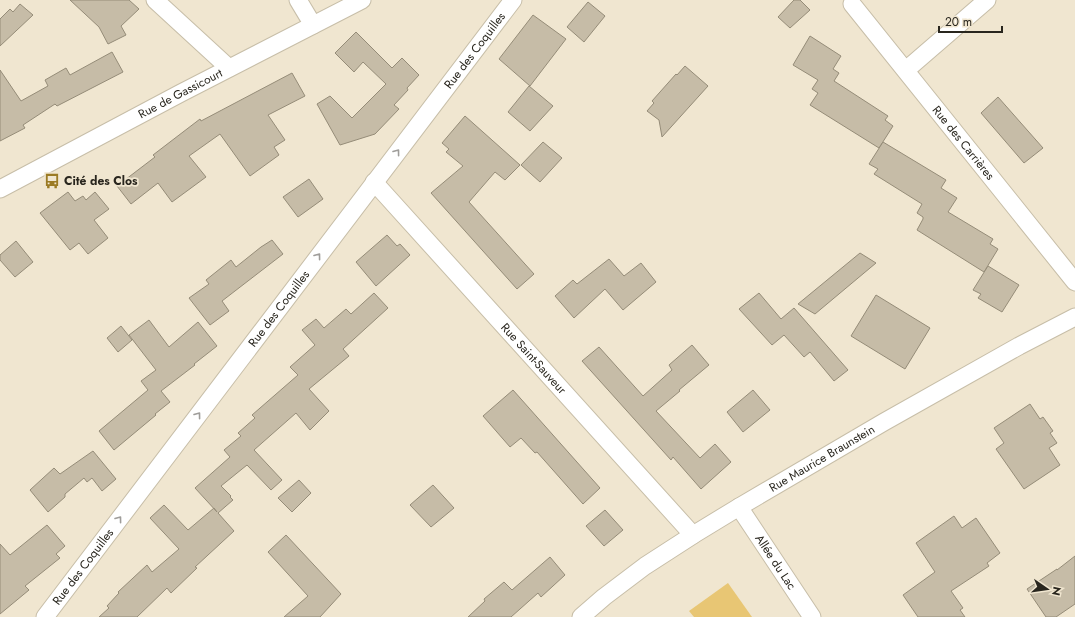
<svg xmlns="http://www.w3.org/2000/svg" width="1075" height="617" font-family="Jost,sans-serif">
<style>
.green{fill:#e8c674}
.building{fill:#c6bca7;stroke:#958c78}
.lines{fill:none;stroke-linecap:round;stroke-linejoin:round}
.street-casing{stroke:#c7bea8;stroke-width:19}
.street{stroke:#fff;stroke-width:17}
.oneway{stroke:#9f9d9a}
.labels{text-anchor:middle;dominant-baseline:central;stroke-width:3.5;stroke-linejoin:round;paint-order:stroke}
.street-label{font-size:12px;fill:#29261e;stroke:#f0e6d0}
.poi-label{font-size:12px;font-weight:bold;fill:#29261e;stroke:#f0e6d0;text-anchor:start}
</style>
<rect width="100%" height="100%" fill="#f0e6d0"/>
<path class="green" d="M728,583L752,617H694L689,611Z"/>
<g class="building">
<path d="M70,0H129L139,9L121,26L126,35L108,44L99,27Z"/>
<path d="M794,0H800L810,10L790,28L778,17Z"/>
<path d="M588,2L605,16L584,42L567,27Z"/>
<path d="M20,4L33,15L0,46V19L10,9L13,12Z"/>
<path d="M533,15L566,39L530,86L499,59Z"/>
<path d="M356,32L392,68L402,58L419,75L407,88L408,90L394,105L399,109L375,134L340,145L317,104L330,96L352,118L386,84L363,62L354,72L335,53Z"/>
<path d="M810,36L841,56L833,69L839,73L834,81L888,116L885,120L893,126L879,148L810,105L818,93L812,89L818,80L793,65Z"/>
<path d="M112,52L123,72L57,106L55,104L23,125L25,128L0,141V70L21,101L48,86L45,80L66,68L70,75Z"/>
<path d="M685,66L708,86L662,137L659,120L647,111L654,103L652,101L676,74L677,75Z"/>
<path d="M292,73L305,96L268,115L285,140L274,147L279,155L250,176L220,134L189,156L206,177L172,202L158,183L131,204L117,186L155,157L153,155L200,119L201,121Z"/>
<path d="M529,86L553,106L530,131L508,112Z"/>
<path d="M998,97L1043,148L1024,163L981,113Z"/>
<path d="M465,116L520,165L505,180L495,172L469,202L534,274L517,289L431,193L463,166L446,152L449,149L442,143Z"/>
<path d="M543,142L562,158L540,182L521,165Z"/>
<path d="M883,142L946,180L941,188L957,198L948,212L993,239L990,244L998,249L984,272L917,230L923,219V217L917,213L922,204L874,174L878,169L869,164Z"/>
<path d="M309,179L323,199L298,217L283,197Z"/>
<path d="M68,192L75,201L83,196L86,200L95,192L109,209L94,220L108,238L88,254L79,243L70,250L40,213Z"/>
<path d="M387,235L397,246L400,244L410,255L376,286L356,262Z"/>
<path d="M272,240L283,254L222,301L229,311L210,325L189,298L209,284L206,280L231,260L236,267L261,247Z"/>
<path d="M16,241L33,262L15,277L0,260V255Z"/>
<path d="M860,253L876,263L815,314L798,304Z"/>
<path d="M609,259L624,276L641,263L656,282L623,310L605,289L574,318L555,296L573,280L577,284Z"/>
<path d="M988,266L1019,285L1002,312L978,298L981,294L973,290Z"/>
<path d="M374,293L388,308L343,349L349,356L309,389L329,411L310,430L296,413L254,450L282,480L271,490L247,465L221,486L231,496L230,497L233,500L218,513L234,531L195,567L197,568L171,593L167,588L137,617H99L109,608L107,606L119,593L118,592L147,565L152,572L179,549L150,518L164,505L188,530L214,508L217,512L195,488L230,457L224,450L241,436L238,433L255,418L252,415L298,375L290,367L315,345L302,330L316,319L324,328L346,309L351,314Z"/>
<path d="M759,293L781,319L794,308L848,370L834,381L810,352L804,357L784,335L772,345L739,309Z"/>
<path d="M876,295L930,328L905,369L851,336Z"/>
<path d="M149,320L169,347L198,322L217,346L194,364L195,365L161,391L170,402L155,414L156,415L114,450L99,431L148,390L141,381L156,370L129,335Z"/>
<path d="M121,326L132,340L118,352L107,338Z"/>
<path d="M692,345L709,365L679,390L680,391L656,411L700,458L715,444L731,462L701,489L673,457L671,460L582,361L599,347L643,396L672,370L669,365Z"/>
<path d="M513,390L600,488L583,504L537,452L535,453L521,438L510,447L483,416Z"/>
<path d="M753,390L770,410L743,432L727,412Z"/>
<path d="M1030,404L1040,419L1043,417L1053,431L1050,433L1057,443L1049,448L1060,465L1024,489L996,449L1004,443L994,428Z"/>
<path d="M93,451L116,479L102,491L92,478L87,482L84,478L65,494V497L48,512L30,490L54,468L60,474Z"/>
<path d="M299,480L311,493L292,512L278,498Z"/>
<path d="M433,485L454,508L431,527L410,505Z"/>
<path d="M605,510L623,530L604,546L586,526Z"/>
<path d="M954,516L962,528L976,518L1000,553L987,563L989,566L951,591L963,608L960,610L965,617H918L903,595L935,572L916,543Z"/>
<path d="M47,525L65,546L56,554L60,558L25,586L29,590L0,614V544L10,555Z"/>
<path d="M286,535L341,594L320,617H284L308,596L268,552Z"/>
<path d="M1075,556V604L1056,617H1046L1027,589L1057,569V570Z"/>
<path d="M550,557L565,575L541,597L538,593L511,617H468L485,601L484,599L504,582L512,590Z"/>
</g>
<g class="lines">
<defs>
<g id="street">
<path d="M155,0L229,68"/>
<path d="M298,0L313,25"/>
<path id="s1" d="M852,4L1075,282"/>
<path d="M906,70L987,0"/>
<path id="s2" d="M374,182L693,535"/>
<path id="s3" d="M0,189L181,93L362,0"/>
<path id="s4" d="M739,507L812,617"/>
<path id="s5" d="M45,617L513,0"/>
<path id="s6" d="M581,617L604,597L645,566L693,535L739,507L884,422L1019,346L1075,317"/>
</g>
</defs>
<use href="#street" class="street-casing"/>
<use href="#street" class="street"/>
</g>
<defs><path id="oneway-chevron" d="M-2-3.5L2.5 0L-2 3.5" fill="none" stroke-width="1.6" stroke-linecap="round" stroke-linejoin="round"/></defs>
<g class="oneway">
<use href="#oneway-chevron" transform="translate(397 152) rotate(-53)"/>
<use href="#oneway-chevron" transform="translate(318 256) rotate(-53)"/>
<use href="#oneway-chevron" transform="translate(198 415) rotate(-53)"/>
<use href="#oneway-chevron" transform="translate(119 519) rotate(-53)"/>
</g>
<defs>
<symbol id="bus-bare" viewBox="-9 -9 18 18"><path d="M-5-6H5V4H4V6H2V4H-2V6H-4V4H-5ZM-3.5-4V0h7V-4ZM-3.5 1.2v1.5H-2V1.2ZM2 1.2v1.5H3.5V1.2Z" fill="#9b7b25" stroke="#f0e6d0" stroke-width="2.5" paint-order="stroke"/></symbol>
</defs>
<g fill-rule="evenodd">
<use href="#bus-bare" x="41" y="170" width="22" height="22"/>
</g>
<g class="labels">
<g class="street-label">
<text stroke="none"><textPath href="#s5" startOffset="711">Rue des Coquilles</textPath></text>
<text stroke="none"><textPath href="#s3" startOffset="204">Rue de Gassicourt</textPath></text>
<text stroke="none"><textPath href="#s1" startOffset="178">Rue des Carrières</textPath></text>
<text stroke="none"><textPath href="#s5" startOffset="387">Rue des Coquilles</textPath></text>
<text stroke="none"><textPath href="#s2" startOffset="238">Rue Saint-Sauveur</textPath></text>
<text stroke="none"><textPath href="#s6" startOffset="289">Rue Maurice Braunstein</textPath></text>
<text stroke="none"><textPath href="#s4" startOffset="66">Allée du Lac</textPath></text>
<text stroke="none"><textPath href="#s5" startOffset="63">Rue des Coquilles</textPath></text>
</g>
<g class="poi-label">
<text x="64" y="181">Cité des Clos</text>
</g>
</g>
<g transform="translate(1047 589) rotate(103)" stroke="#f0e6d0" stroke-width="3" paint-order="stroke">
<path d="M0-3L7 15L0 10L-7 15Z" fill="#29261e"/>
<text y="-6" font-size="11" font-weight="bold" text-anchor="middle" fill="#29261e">N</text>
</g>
<path d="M939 26v6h63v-6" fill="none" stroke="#29261e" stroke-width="2"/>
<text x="945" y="26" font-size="12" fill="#29261e" stroke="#f0e6d0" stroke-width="3" paint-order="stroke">20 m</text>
</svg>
